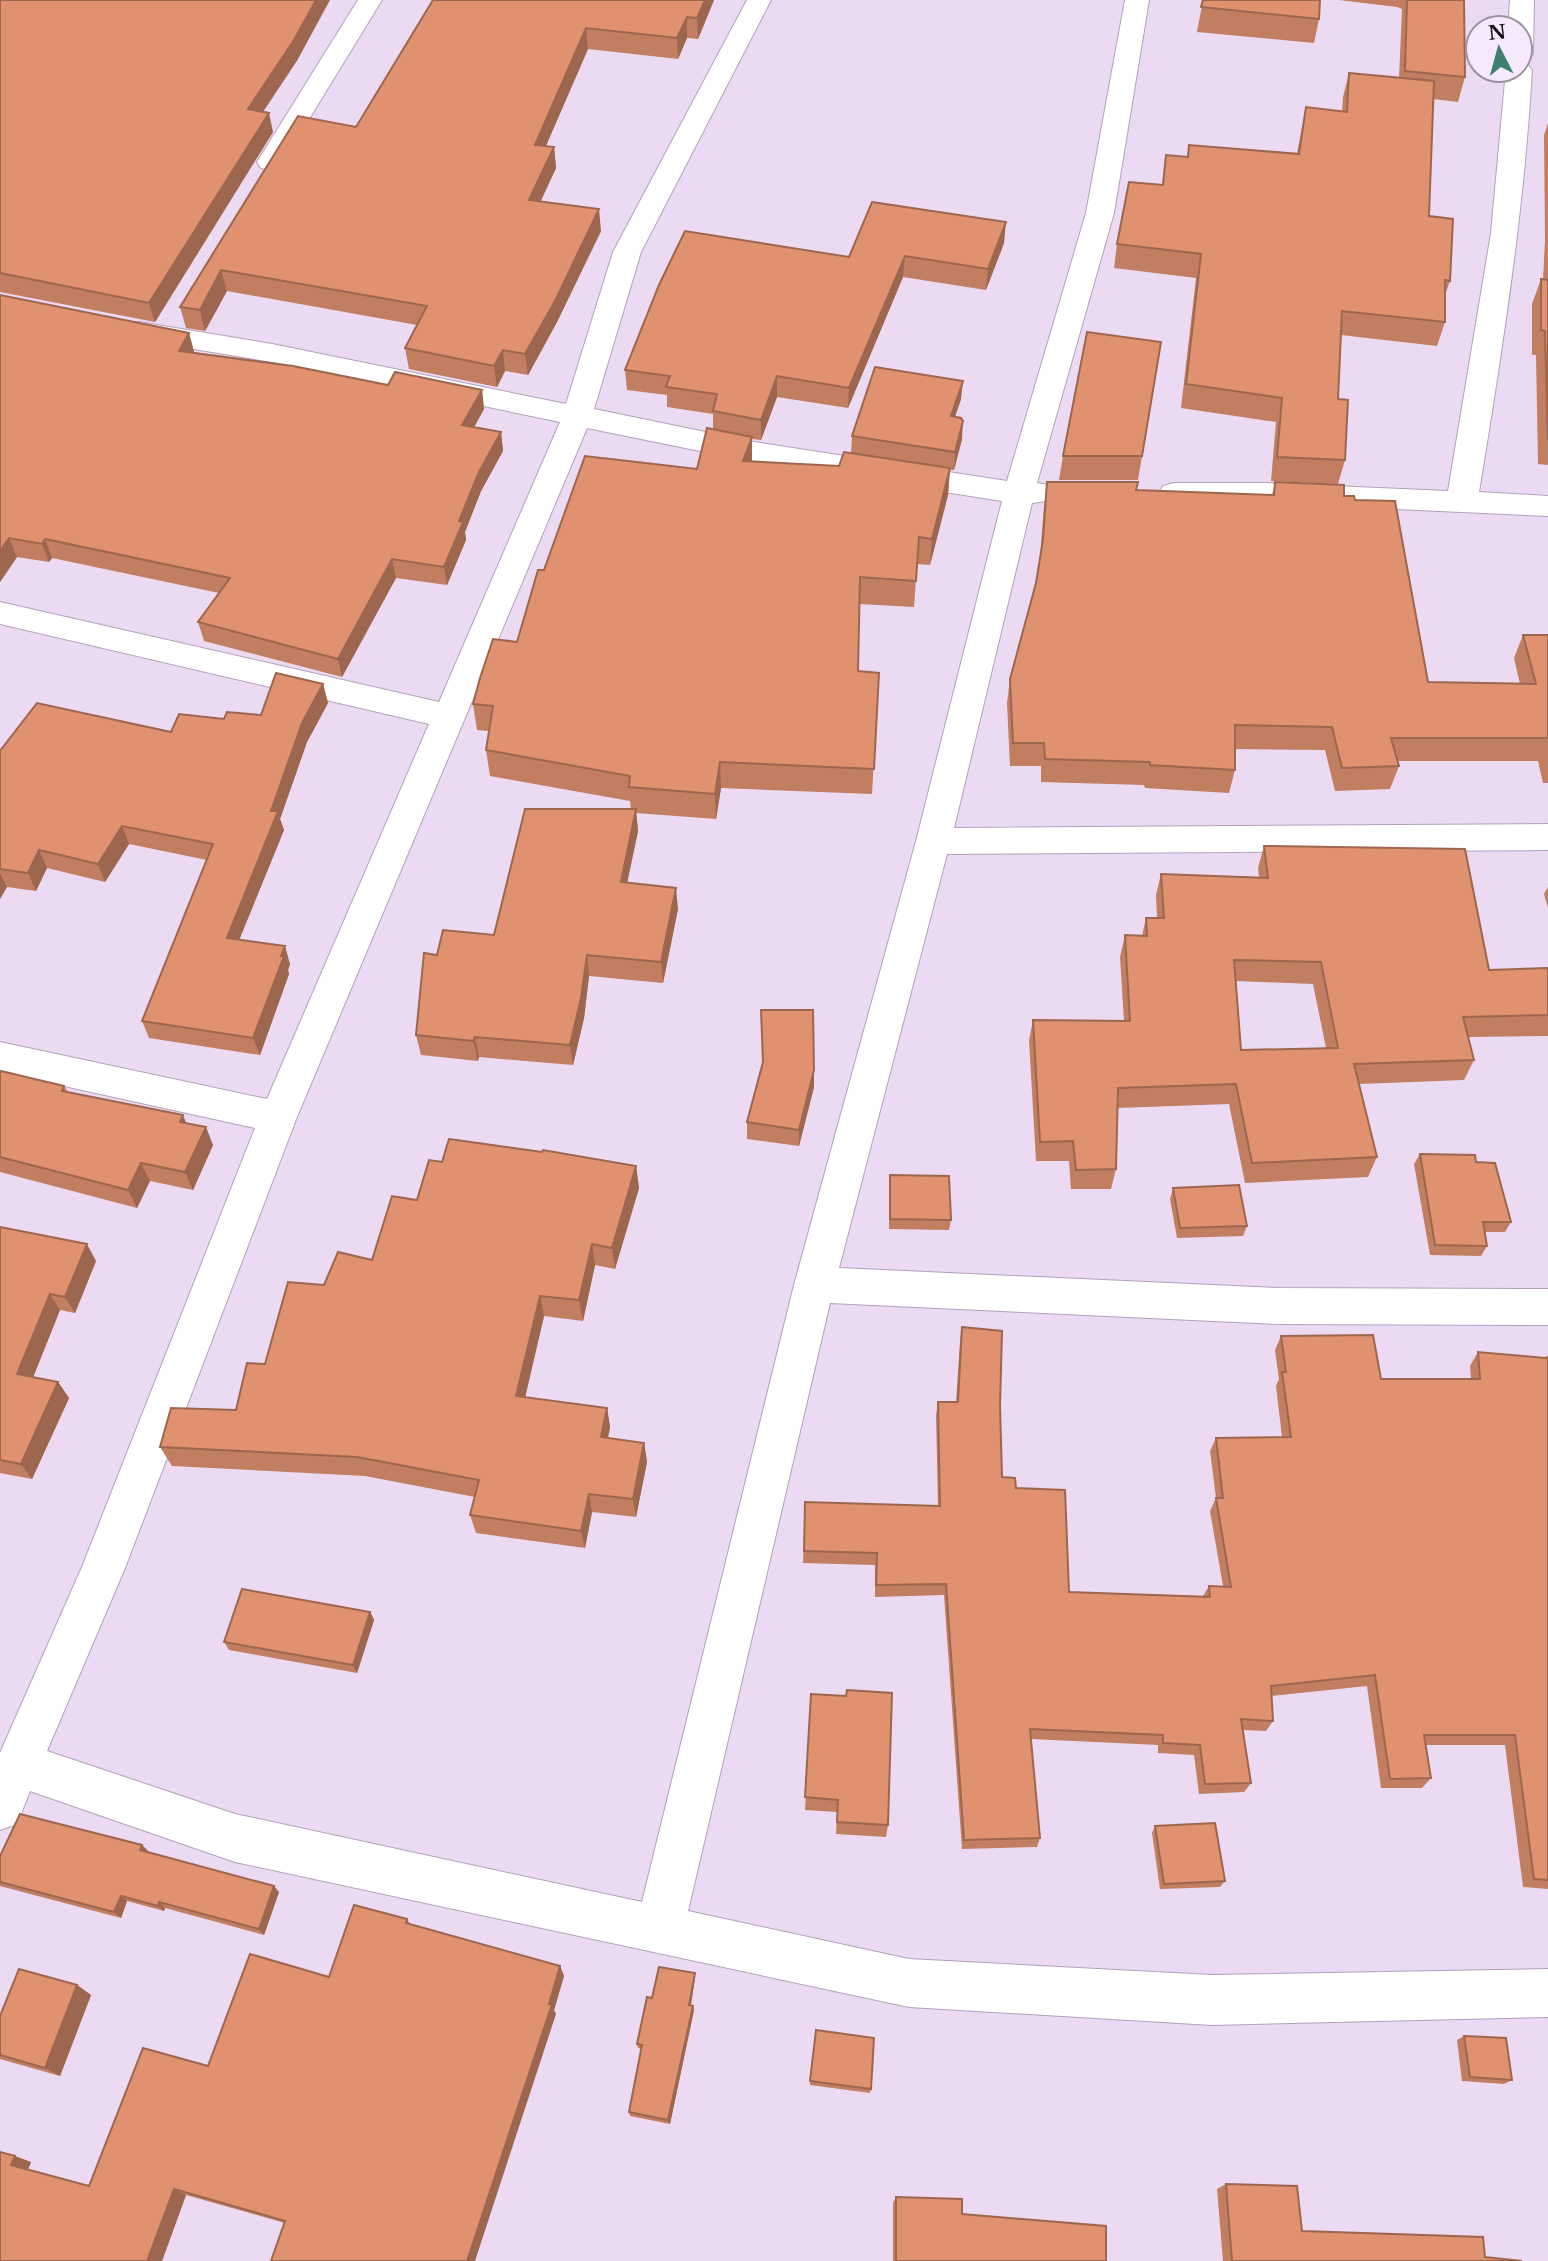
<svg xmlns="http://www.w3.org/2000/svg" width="1548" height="2261" font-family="'Libre Baskerville',serif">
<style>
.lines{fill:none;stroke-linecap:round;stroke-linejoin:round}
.minor-casing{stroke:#b2a1b9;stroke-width:2}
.minor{fill:#fff;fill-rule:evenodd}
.wall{fill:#c17e60;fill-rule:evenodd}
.shaded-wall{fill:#9d664e}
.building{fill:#e09270;stroke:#9d664e;stroke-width:2;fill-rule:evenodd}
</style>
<rect width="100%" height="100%" fill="#ecdaf3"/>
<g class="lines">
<defs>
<g id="minor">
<path d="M358,0H382L279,168L270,170L261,168L257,162Z"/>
<path d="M747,0H771L641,252L594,409L754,442L1007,481L1086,213L1125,0H1149L1114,213L1037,483L1055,486L1059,493L1055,500L1032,503L954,828L1548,824V850L947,854L839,1268L1277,1288L1548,1289V1325L1277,1324L830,1303L688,1911L909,1959L1212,1975L1548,1969V2017L1212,2025L909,2007L235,1862L30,1791L17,1824L0,1830V1753L82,1567L255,1128L0,1072V1042L267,1099L429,724L0,624V602L439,702L560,422L272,362L139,340L129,337L125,331L129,325L139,322L272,344L566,404L613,252ZM587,428L754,462L1002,501L916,841L794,1285L642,1902L235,1814L47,1751L125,1568L297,1117Z"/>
<path d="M1510,0H1534L1533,54L1529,59L1520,62V28H1508Z"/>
<path d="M1520,63L1528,65L1532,70C1524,212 1502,352 1479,492L1548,496V516L1265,503H1174L1163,500L1159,493L1163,486L1174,483H1265L1448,491L1491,233L1506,70H1520Z"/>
</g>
</defs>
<use href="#minor" class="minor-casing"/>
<use href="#minor" class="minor"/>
</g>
<g class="wall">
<path d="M0,0L298,59L263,112L273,132L155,322L0,292Z"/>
<path d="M433,0H714L698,39L687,38L678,59L588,49L546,146L554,147L556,168L541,201L601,231L557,322L528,375L505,371L497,387L409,369L405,348L417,325L227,291L205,331L186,328L180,307L356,127Z"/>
<path d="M1203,0H1321L1320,1L1319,19L1314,43L1197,32Z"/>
<path d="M1339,0H1464L1465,77L1458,102L1433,99L1429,216L1450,281L1445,295V322L1437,346L1341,335L1338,399L1345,460L1338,484L1271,481L1276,422L1181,408L1196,278L1114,268L1117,244L1162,185L1166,155L1187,157L1189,145L1297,153L1306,107L1342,112L1343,97L1349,73L1399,78L1402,9L1397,7Z"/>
<path d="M1548,123V465L1538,464L1536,355H1532V304L1541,279L1543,280L1545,240L1544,135Z"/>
<path d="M1004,243L986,290L903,277L848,408L777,397L761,440L752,439V461L839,466L851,453L852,436L961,399L955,417L962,439L954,470H950L948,495L930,565L917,564L914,607L859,604L858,671L879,673L872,794L721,788L716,819L636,813L638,831L627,882L678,909L663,983L589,976L584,1018L573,1065L479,1057L478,1061L421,1055L416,1035L437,955L494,935L631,809L630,801L490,776L486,750L489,731L477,730L473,704L517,642L544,570L697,469L713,430V414L667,407V395L627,390L625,370L849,257Z"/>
<path d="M0,295L189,333L194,352L388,385L482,390L484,409L474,427L501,432L503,451L481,491L465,532L466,540L447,585L396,578L342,677L204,641L198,622L219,593L52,558L49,562L17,557L0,582Z"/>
<path d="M1063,456H1142L1138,480H1059Z"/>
<path d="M1047,482L1136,490L1272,495L1275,482L1344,496L1355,500L1428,682L1520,684L1514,658L1523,635H1548V783H1543L1538,761H1397L1399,766L1390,789L1335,791L1325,750L1235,749V770L1229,793L1145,788L1144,785L1041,782V766H1010L1007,703L1010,679L1036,583L1040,557L1044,506Z"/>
<path d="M323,684L328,703L307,742L280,819L284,830L239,940L290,964L288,970L289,974L260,1055L149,1038L142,1021L207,860L129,844L105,882L47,868L36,891L7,887L0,899V751L171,732L224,719L261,715Z"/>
<path d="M1264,846L1489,970L1548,968V1036L1468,1037L1474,1060L1464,1080L1359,1084L1377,1157L1368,1177L1245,1183L1229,1104L1117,1108L1116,1169L1111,1189H1071L1069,1161H1036L1029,1040L1033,1020L1124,1021L1120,957L1125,935L1142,936L1146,918H1157L1156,895L1161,874L1259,877L1258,868ZM1236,981L1313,984L1326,1048L1241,1050Z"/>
<path d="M1548,887V908L1544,894Z"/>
<path d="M761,1010L814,1087L799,1146L747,1139V1122L763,1064Z"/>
<path d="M0,1073L64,1086L68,1092L186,1123L213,1145L193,1190L150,1181L137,1208L0,1172Z"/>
<path d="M1420,1154L1476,1162L1511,1222L1505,1232H1485L1487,1246L1481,1256L1430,1255L1414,1164Z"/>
<path d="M442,1162L636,1166L639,1188L615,1269L595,1265L583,1321L544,1316L525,1397L607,1408L610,1427L608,1438L644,1443L647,1462L636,1517L592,1512L585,1548L476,1533L470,1515L475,1497L365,1476L172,1466L160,1447L236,1410L265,1364L324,1285L372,1260L417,1200Z"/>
<path d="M890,1175L951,1220L949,1230L889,1229V1186Z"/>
<path d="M1173,1188L1247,1226L1243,1236L1177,1238L1170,1199Z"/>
<path d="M0,1227L96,1261L75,1313L60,1310L33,1377L58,1382L69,1398L32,1479L0,1473Z"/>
<path d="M962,1327L1000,1406L1002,1477L1016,1488L1069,1592L1203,1596L1209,1586H1223L1210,1511L1216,1498L1210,1451L1216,1438L1282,1437L1276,1386L1279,1379L1275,1350L1281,1336L1381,1379H1471L1470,1366L1478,1352L1545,1358L1548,1357V1889L1523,1887L1505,1745H1426L1431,1778L1422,1788H1381L1367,1686L1271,1696L1273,1721L1266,1731L1242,1730L1251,1783L1244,1792L1199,1794L1194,1755L1158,1753V1745L1031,1739L1040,1838L1037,1847L962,1849L944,1595L875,1597V1565L803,1563L805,1502L938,1506L936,1415L938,1402H956L960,1341Z"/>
<path d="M370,1612L374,1620L357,1673L229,1650L224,1642Z"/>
<path d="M811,1694L888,1825L886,1837L836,1834L837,1812L805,1810Z"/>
<path d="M1155,1826L1225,1881L1220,1887L1160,1889L1152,1833Z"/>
<path d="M142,1845L148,1851L147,1852L279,1892L264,1935L165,1908L164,1911L127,1901L121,1918L0,1886V1856Z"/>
<path d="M407,1919L410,1924L560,1966L564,1976L554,2010L556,2014L285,2223L186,2195L162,2261H0V2152L31,2162L28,2170L89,2186L208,2066Z"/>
<path d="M695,1973V1978L691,2005L694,2010L670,2124L630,2116L629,2112L642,2049L638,2048L637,2044L652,1998Z"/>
<path d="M77,1985L91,1995L60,2076L0,2059V2016Z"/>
<path d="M816,2030L871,2089L870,2093L810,2085Z"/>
<path d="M1464,2036L1512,2080L1504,2084L1462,2081L1457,2040Z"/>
<path d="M1226,2184L1302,2231L1485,2257L1522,2261H1223L1217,2189Z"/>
<path d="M896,2197L962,2214L1106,2261H893V2203Z"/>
</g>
<g class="shaded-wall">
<path d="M316,0H330L298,59L252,128L248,109Z"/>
<path d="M705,0H714L698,39L697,18Z"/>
<path d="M687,17V38L678,59L677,38Z"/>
<path d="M586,28L588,49L537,166L535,145Z"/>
<path d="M269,113L273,132L155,322L149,303Z"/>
<path d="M554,147L556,168L531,221L529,200Z"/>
<path d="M599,209L601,231L557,322L528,375L525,354Z"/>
<path d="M1006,222L1004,243L986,290L988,269Z"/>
<path d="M905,256L903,277L848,408L849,388Z"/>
<path d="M221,270L227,291L205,331L200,310Z"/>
<path d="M189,333L194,352L179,351Z"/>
<path d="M503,350L505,371L497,387L494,366Z"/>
<path d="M777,376V397L761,440V420Z"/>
<path d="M963,381L961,399L949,434L951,416Z"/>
<path d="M482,390L484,409L465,444L462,425Z"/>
<path d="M963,421L962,439L954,470L955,452Z"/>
<path d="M501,432L503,451L481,491L465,532L466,540L447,585L444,567L459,521L479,472Z"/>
<path d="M752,437V464L743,461Z"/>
<path d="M950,468L948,495L930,565L932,539Z"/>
<path d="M9,538L17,557L0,582V551Z"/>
<path d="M45,539L52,558L49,562L42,544Z"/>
<path d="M392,559L396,578L342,677L338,659Z"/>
<path d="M323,684L328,703L307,742L280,819L284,830L233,955L227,938L302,723Z"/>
<path d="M720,762L721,788L716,819L715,794Z"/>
<path d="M636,809L638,831L623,903L621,882Z"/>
<path d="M122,826L129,844L105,882L98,864Z"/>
<path d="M39,850L47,868L36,891L28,873Z"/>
<path d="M0,873L7,887L0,899Z"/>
<path d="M676,888L678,909L663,983L661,962Z"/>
<path d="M285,946L290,964L288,970L289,974L260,1055L253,1038Z"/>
<path d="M587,955L589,976L584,1018L573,1065L570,1045Z"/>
<path d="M475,1037L479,1057L478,1061L473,1041Z"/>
<path d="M814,1070V1087L799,1146V1130Z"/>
<path d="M183,1115L190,1133L180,1122Z"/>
<path d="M206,1127L213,1145L193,1190L185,1172Z"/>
<path d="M141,1163L150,1181L137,1208L128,1190Z"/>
<path d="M636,1166L639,1188L615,1269L612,1248Z"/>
<path d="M87,1244L96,1261L75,1313L65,1297Z"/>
<path d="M592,1244L595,1265L583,1321L579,1300Z"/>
<path d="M50,1294L60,1310L28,1390L17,1374Z"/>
<path d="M540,1296L544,1316L521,1415L516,1396Z"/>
<path d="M58,1382L69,1398L32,1479L21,1464Z"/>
<path d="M607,1408L610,1427L604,1455L601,1437Z"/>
<path d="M644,1443L647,1462L636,1517L633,1499Z"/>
<path d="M589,1494L592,1512L585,1548L581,1531Z"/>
<path d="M370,1612L374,1620L357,1673L353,1665Z"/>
<path d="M142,1845L148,1851L146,1856L140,1850Z"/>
<path d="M274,1886L279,1892L264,1935L259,1929Z"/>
<path d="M121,1896L127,1901L121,1918L114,1912Z"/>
<path d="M159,1902L165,1908L164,1911L158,1906Z"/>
<path d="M560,1966L564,1976L554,2010L556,2014L475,2261H467Z"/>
<path d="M695,1973V1978L690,2010L689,2005Z"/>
<path d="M77,1985L91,1995L60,2076L45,2068Z"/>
<path d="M693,2006L694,2010L670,2124L668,2120Z"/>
<path d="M15,2156L31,2162L27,2171L11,2165Z"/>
<path d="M174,2189L186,2195L162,2261H147Z"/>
</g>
<g class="building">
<path d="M0,0H316L294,40L248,109L269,113L149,303L0,273Z"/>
<path d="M433,0H705L697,18L687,17L677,38L586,28L535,145L554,147L529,200L599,209L555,301L525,354L503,350L494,366L405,348L427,306L221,270L200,310L180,307L298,116L356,127Z"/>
<path d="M1203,0H1320L1319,19L1201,7Z"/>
<path d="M1407,0H1464L1465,77L1405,71Z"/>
<path d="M1349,73L1434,81L1429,216L1453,219L1450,281L1445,280V322L1342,311L1338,399L1348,400L1345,460L1277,457L1282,398L1186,384L1201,254L1117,244L1129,182L1163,185L1166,155L1188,157L1189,145L1299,154L1306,107L1347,112Z"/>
<path d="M872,202L1006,222L988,269L905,256L849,388L777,376L761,420L713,411L717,394L666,387L670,376L625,370L659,285L685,231L849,257Z"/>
<path d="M1541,279L1548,280V440L1545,331L1541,330Z"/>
<path d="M0,295L189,333L179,351L293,366L388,385L395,372L482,390L462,425L501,432L479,472L459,521L463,522L444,567L392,559L338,659L198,622L230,578L45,539L42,544L9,538L0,551Z"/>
<path d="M1087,332L1161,342L1142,456H1063Z"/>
<path d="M875,367L963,381L951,416L961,418L963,421L955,452L852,436Z"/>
<path d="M707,428L752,437L743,461L839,466L844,452L950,468L932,539L919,537L916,581L860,577L858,671L879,673L874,769L720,762L715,794L629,787L630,776L486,750L493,706L473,704L480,678L493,639L517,642L538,570H544L585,456L697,469Z"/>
<path d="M1047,482H1138L1136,490L1274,495L1275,482L1344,485V496H1354L1355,500L1395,501L1428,682L1536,684L1523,635H1548V738H1391L1399,766L1342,768L1332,727L1235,725V770L1150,765V762L1045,759L1044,743H1013L1010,679L1036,583L1043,540Z"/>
<path d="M276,673L323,684L302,723L271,811H278L227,938L285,946L281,956H284L253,1038L142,1021L213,844L122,826L98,864L39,850L28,873L0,869V751L37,703L171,732L179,714L224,719L227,712L261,715Z"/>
<path d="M525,809H636L621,882L676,888L661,962L587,955L581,998L570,1045L475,1037L473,1041L416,1035L424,953L437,955L443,930L494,935Z"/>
<path d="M1264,846L1465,849L1489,970L1548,968V1015L1463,1017L1474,1060L1354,1064L1377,1157L1252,1163L1236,1084L1118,1088L1116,1169L1076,1170L1073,1141L1040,1142L1033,1020L1130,1021L1125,935L1147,936L1146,918H1164L1161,874L1268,878ZM1234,960L1321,962L1338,1048L1241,1050Z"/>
<path d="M761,1010H813L814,1070L799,1130L747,1122L763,1062Z"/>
<path d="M1,1071L64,1086L62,1091L183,1115L180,1122L206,1127L185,1172L141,1163L128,1190L0,1157V1073Z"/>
<path d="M449,1139L542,1152L543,1150L636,1166L612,1248L592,1244L579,1300L540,1296L516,1396L607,1408L601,1437L644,1443L633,1499L589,1494L581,1531L470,1515L479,1480L357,1457L160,1447L171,1408L236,1410L247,1363L265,1364L288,1282L324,1285L338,1252L372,1260L392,1196L417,1200L429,1160L442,1162Z"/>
<path d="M1420,1154L1475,1155L1476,1162L1495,1163L1511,1222H1483L1487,1246L1435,1245Z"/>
<path d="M890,1175L949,1176L951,1220L890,1219Z"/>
<path d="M1239,1185L1247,1226L1180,1228L1173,1188Z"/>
<path d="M0,1227L87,1244L65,1297L50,1294L17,1374L58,1382L21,1464L0,1460Z"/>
<path d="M962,1327L1002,1331L1000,1406L1002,1477L1015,1478L1016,1488L1065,1490L1069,1592L1210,1597L1209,1586L1231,1587L1216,1498H1223L1216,1438L1291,1437L1282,1372H1286L1281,1336L1373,1335L1381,1379H1480L1478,1352L1545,1358L1548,1357V1880L1534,1879L1515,1735H1424L1431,1778L1390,1779L1375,1675L1271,1686L1273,1721L1241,1719L1251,1783L1205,1784L1200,1745L1163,1743V1735L1030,1729L1040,1838L964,1840L946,1584L876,1585L877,1553L804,1551L805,1502L940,1506L938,1402H958Z"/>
<path d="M242,1589L370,1612L353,1665L224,1642Z"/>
<path d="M847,1690L892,1693L888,1825L837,1822L838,1800L805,1797L811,1694L846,1696Z"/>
<path d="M20,1814L142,1845L140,1850L274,1886L259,1929L159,1902L158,1906L121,1896L114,1912L0,1882V1856Z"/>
<path d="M1215,1823L1225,1881L1164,1884L1155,1826Z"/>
<path d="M354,1905L407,1919L406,1923L560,1966L549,2004H552L467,2261H271L285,2221L174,2189L147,2261H0V2152L15,2156L11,2165L89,2186L143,2048L208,2066L250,1954L329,1977Z"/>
<path d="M659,1967L695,1973L689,2005L693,2006L668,2120L629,2112L642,2045L637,2044L647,1997L652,1998Z"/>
<path d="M19,1969L77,1985L45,2068L0,2055V2016Z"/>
<path d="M816,2030L874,2038L871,2089L810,2081Z"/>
<path d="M1464,2036L1506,2038L1512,2080L1470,2077Z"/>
<path d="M1226,2184L1297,2186L1302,2231L1483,2237L1485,2257L1522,2261H1232Z"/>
<path d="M896,2197L962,2199V2214L1106,2226V2261H896Z"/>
</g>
<g transform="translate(1499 49) rotate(354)"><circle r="33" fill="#f7e9fd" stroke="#9d92a1" stroke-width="2"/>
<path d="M0-5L12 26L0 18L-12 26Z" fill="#3e8070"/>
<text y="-10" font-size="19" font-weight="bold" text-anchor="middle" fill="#150f18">N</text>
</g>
</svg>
